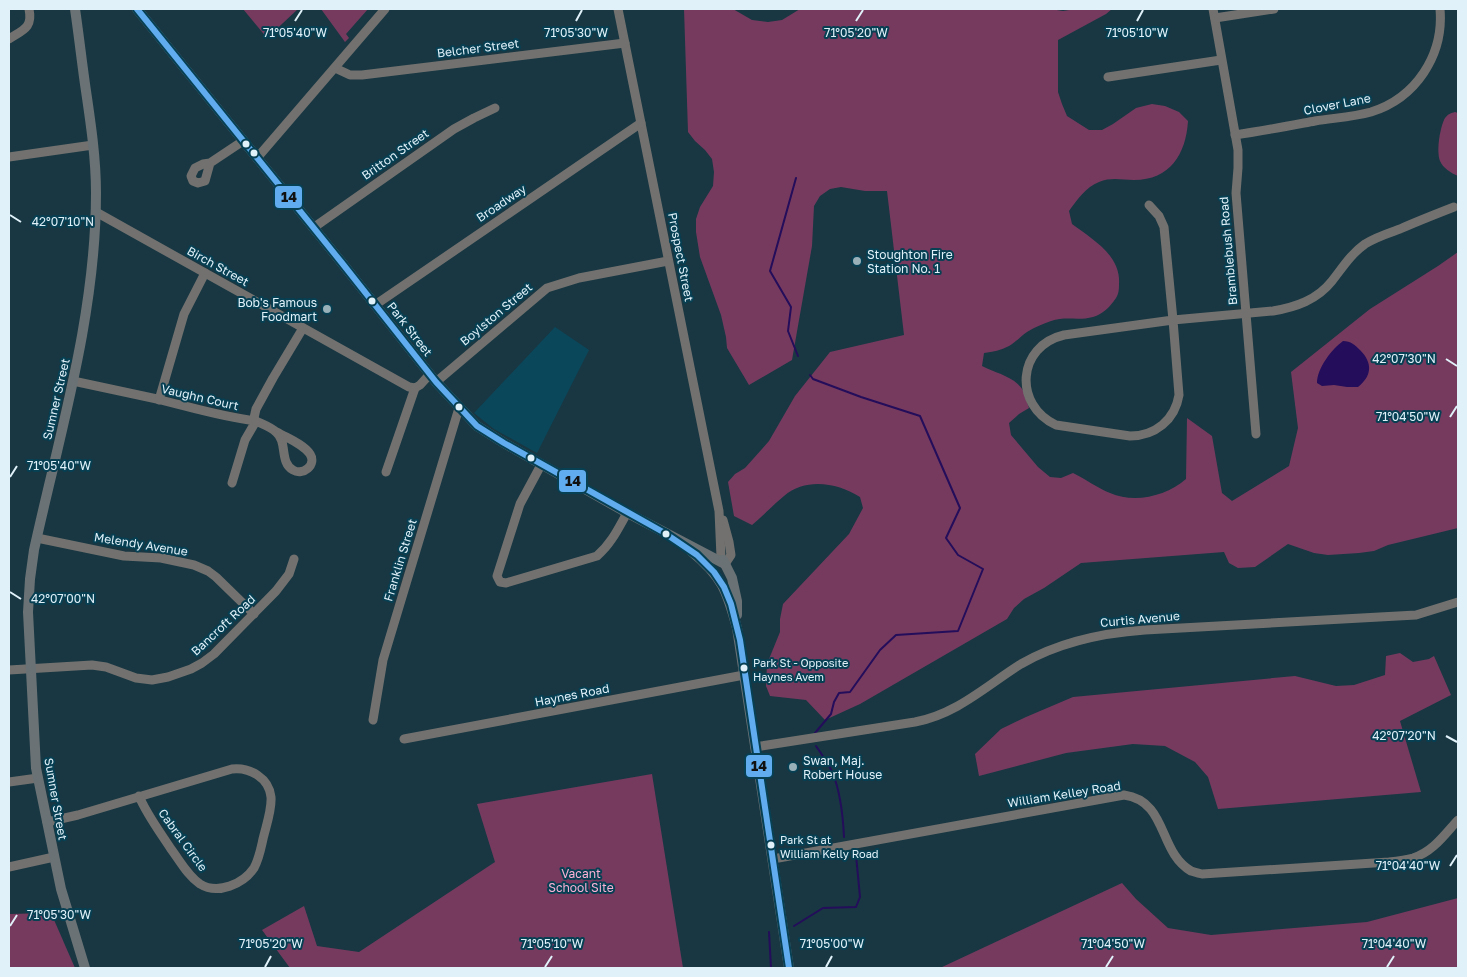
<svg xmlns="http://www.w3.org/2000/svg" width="1467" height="977" font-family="'Golos Text',sans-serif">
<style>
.built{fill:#0b475b}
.green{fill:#763a5f}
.water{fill:#240d5a}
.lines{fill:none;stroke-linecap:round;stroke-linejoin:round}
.stream{stroke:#240d5a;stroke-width:2}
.minor{stroke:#72716f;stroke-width:9}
.major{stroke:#6a7275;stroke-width:10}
.bus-1-casing{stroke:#073f53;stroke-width:10}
.bus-1{stroke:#60acee;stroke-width:6}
.ticks{fill:none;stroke:#e0f1f9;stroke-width:2}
.bus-dot{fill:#e0f1f9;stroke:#073f53;stroke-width:2}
.poi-dot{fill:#9ab0b9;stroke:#073f53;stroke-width:2}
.labels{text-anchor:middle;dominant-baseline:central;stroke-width:4;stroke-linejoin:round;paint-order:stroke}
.bus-label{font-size:11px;fill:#e0f1f9;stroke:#073f53;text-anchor:start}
.street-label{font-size:12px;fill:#e0f1f9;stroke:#073f53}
.poi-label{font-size:12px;fill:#e0f1f9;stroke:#073f53;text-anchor:start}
.park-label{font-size:12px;fill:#fab1d5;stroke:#073f53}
.ticks-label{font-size:12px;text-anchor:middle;fill:#e0f1f9;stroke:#073f53;stroke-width:4;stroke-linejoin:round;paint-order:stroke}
.line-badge{stroke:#073f53;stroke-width:2}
.pale-badge-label{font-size:14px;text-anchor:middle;font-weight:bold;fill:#111}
</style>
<rect width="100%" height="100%" fill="#183742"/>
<path class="built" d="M555,327L589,350L537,453L494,429L474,413Z"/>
<g class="green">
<path d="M243,9H298L267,38Z"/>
<path d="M321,9H368L346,34L349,38L345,42Z"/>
<path d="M684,9H733L752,20L768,22L782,20L800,9H1050L1063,11L1076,9H1112L1106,14L1058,40V92L1062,104L1067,116L1089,130H1102L1113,124L1136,108L1152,104L1165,106L1179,112L1188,121C1186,154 1170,180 1134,180C1122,180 1111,177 1099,182C1086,187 1077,200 1069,211L1072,224C1092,239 1121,255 1119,284C1119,289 1119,293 1116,298C1110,307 1103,314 1093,317C1079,321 1065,316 1051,321C1043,324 1035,327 1027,332C1021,336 1016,342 1009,346C1001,350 993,352 984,353L982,366C997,374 1015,376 1024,392C1026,397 1027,403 1029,408L1019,414L1009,423L1011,435L1038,467L1050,477L1061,478L1073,473C1086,479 1097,488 1110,493C1135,504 1166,496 1186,479L1187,418L1212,436L1222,493L1232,501L1289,466L1298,428L1291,372L1370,309L1438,266L1458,252V528L1388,545L1374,551L1359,553L1328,555L1314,553L1288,544L1255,567L1238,568L1229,563L1224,552L1081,563L1044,588L1024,599L1014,608L1007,619L860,704L825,720L806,700L770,696L766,686L767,664L780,632V619L783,604L849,534L863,508L860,497C838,483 806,477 784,496C773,505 763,516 752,525L734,516L728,482L735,474L745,468L769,441L795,396L830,352L904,335L887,191H865L841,187L830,189L820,196L814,206L812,246L792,360L749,385L727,348L726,337L721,315L700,257L696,232V219L700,207L713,186L714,172L712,159L705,150L695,141L688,132Z"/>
<path d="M1455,112L1458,113V176C1451,173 1443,168 1440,161C1436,151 1440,127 1445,118C1448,114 1451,113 1455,112Z"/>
<path d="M1400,653L1413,662L1429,659L1434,656L1451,695L1400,721L1421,792L1218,809L1208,777L1195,762L1165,746L1133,744L1066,753L979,776L975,754L1001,729L1026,717L1073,697L1295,676L1336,686L1354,685L1385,675L1386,656Z"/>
<path d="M652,774L683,968H290L262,930L304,906L317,946L359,952L495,862L477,804Z"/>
<path d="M1122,883L1136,899L1168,928L1211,935L1367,922L1458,898V968H940Z"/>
<path d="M51,913L75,968H9V914Z"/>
</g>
<path class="water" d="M1343,341C1351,341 1355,345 1360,350C1373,363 1372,376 1358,387H1347L1334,385L1322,386L1317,383C1317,368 1332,349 1343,341Z"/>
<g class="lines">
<g class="stream">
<path d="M796,178L770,271L791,307L788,331L798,356"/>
<path d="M810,375L813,379L861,397L920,416L960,508L946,538L958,555L983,569L958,631L896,635L880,650L850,692L839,693L834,702L831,714L815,733"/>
<path d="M816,746C822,755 829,764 833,774C841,794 843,816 844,837"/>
<path d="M794,926L823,908L856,907L860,897L856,855"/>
<path d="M769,932L771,968"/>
</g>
<g class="minor">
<path d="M618,9L719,511L721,557"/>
<path d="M1213,9L1238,150V168L1236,193L1256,434"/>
<path d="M1215,18L1274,9"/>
<path d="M9,39C23,30 33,28 29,9"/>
<path d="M335,68L350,75H362L625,43"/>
<path d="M1108,77L1221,60"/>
<path d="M1235,135C1262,131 1288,126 1315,121C1333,118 1353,117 1371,112C1416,98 1444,55 1440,9"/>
<path d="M9,157L93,145"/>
<path d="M257,158L385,9"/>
<path d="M210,163L205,181L198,183L193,181L191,176L195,168L203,164L210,163L243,141"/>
<path d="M1149,205L1159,216L1164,227L1173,320L1064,335C1017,346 1013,405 1056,425L1130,436C1155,436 1175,420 1179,395L1173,320L1273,311C1296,307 1317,300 1332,281C1343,267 1351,254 1365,244C1376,237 1389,233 1400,229C1418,221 1436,214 1454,207"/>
<path d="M96,212L409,387L415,388L420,385L430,374"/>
<path d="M313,228L454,129L474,118L495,108"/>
<path d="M375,305L641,123"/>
<path d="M73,381C101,387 129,393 157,399C190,407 222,417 256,421L245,440L232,483"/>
<path d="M436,382L547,288L579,278L668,261"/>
<path d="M159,400L184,314L205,273"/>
<path d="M277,432C287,438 303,444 310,454C317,465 303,476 293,470C279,462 288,442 276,432C271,427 262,424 256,421L254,418L256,409L273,378L303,328"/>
<path d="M541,465L520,504L497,576L500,582L506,583L597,556C611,544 618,529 627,513"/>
<path d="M386,472L415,388"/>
<path d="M723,520L729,542L731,555L725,564"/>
<path d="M37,538L124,556L161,558L194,565L208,571L216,577L254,614"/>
<path d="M9,670L92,665L106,667L136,678L152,680L168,677L191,669L202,663L214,654L276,591L289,574L294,559"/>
<path d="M373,720L383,660L459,408"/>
<path d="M404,739L744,675"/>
<path d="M755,747L915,722C957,714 986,686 1021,664C1059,642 1102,633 1145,630L1416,615L1458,602"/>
<path d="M9,782L38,778"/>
<path d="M47,822L78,815L232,769C250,767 269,778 271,797C272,810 266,826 263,839C261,848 259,859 254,868C243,884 218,895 200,884C188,876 180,861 171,849C160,832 147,815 139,796"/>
<path d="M773,859L1124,795C1168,801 1158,852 1191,871C1194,872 1198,873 1202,874L1389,862C1397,861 1405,860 1413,858C1433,852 1445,834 1458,820"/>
<path d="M9,867L54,857"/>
</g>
<g class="major">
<path d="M75,9C79,36 82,64 86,91C91,125 96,159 96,193C96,315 60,432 34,550L30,579L28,612L36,768L61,889L85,968"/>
<path d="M137,9L342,263L436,382L477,426L504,443L622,510L725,564"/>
<path d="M691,551C722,576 727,591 737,628L789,968"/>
<path d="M723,560L732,578L737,601V615"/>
</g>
<defs>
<path id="bus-1" d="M137,9L342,263L436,382L477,426L504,443L663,532L697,555L714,572L724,587L731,604L740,640L789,968"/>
</defs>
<use href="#bus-1" class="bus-1-casing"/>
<use href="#bus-1" class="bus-1"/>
</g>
<path class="ticks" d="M295,21L302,10M576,21L582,10M856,21L863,10M1137,21L1143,10M10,215L21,222M1446,359L1457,366M1450,417L1457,406M10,477L17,466M10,592L21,599M1446,736L1457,742M1450,866L1457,855M10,926L17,915M265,967L271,956M545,967L552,956M826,967L832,956M1106,967L1113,956M1387,967L1394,956"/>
<g class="bus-dot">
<circle cx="246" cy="144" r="4.5"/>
<circle cx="254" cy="153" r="4.5"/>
<circle cx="372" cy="301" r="4.5"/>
<circle cx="459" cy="407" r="4.5"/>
<circle cx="531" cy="458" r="4.5"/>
<circle cx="666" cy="534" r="4.5"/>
<circle cx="744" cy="668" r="4.5"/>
<circle cx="771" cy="845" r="4.5"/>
</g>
<g class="poi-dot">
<circle cx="857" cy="261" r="5"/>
<circle cx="327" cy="309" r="5"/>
<circle cx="793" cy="767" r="5"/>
</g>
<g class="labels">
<g class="bus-label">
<text x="753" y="662">Park St - Opposite<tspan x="753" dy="14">Haynes Avem</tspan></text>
<text x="780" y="839">Park St at<tspan x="780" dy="14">William Kelly Road</tspan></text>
</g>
<g class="street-label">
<text transform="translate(478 48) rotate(-7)">Belcher Street</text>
<text transform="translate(1337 104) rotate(-11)">Clover Lane</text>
<text transform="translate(395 154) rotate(-35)">Britton Street</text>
<text transform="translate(501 203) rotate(-34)">Broadway</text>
<text transform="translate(1228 251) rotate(-95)">Bramblebush Road</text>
<text transform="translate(681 257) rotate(79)">Prospect Street</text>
<text transform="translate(218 266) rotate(29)">Birch Street</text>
<text transform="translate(496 314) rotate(-40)">Boylston Street</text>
<text transform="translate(410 329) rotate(52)">Park Street</text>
<text transform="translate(200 397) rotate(13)">Vaughn Court</text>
<text transform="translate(56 399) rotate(-77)">Sumner Street</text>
<text transform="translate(141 544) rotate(9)">Melendy Avenue</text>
<text transform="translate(400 560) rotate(-73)">Franklin Street</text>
<text transform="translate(1140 619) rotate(-5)">Curtis Avenue</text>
<text transform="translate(223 625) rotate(-43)">Bancroft Road</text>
<text transform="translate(572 695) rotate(-11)">Haynes Road</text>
<text transform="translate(1064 794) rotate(-9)">William Kelley Road</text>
<text transform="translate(56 799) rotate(80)">Sumner Street</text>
<text transform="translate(183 840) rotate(54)">Cabral Circle</text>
</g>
<g class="poi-label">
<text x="867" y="254">Stoughton Fire<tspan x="867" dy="14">Station No. 1</tspan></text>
<text x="317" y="302" text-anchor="end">Bob's Famous<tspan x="317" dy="14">Foodmart</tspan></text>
<text x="803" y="760">Swan, Maj.<tspan x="803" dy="14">Robert House</tspan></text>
</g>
<g class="park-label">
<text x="581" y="873">Vacant<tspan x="581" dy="14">School Site</tspan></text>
</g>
</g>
<g class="ticks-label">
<text x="295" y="37">71°05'40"W</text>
<text x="576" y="37">71°05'30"W</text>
<text x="856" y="37">71°05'20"W</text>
<text x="1137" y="37">71°05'10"W</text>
<text x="63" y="226">42°07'10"N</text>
<text x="1404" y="363">42°07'30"N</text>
<text x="1408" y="421">71°04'50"W</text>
<text x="59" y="470">71°05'40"W</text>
<text x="63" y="603">42°07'00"N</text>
<text x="1404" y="740">42°07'20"N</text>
<text x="1408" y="870">71°04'40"W</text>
<text x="59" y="919">71°05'30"W</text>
<text x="271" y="948">71°05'20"W</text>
<text x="552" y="948">71°05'10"W</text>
<text x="832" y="948">71°05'00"W</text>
<text x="1113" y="948">71°04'50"W</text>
<text x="1394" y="948">71°04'40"W</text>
</g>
<g class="line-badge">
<rect x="274" y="185" width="29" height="24" rx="5" fill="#60acee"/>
<rect x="558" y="469" width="29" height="24" rx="5" fill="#60acee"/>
<rect x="745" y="754" width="28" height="24" rx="5" fill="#60acee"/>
</g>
<g class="pale-badge-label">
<text x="289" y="202">14</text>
<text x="573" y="486">14</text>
<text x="759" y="771">14</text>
</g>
<rect width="1467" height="977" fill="none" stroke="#e0f1f9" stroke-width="20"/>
</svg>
